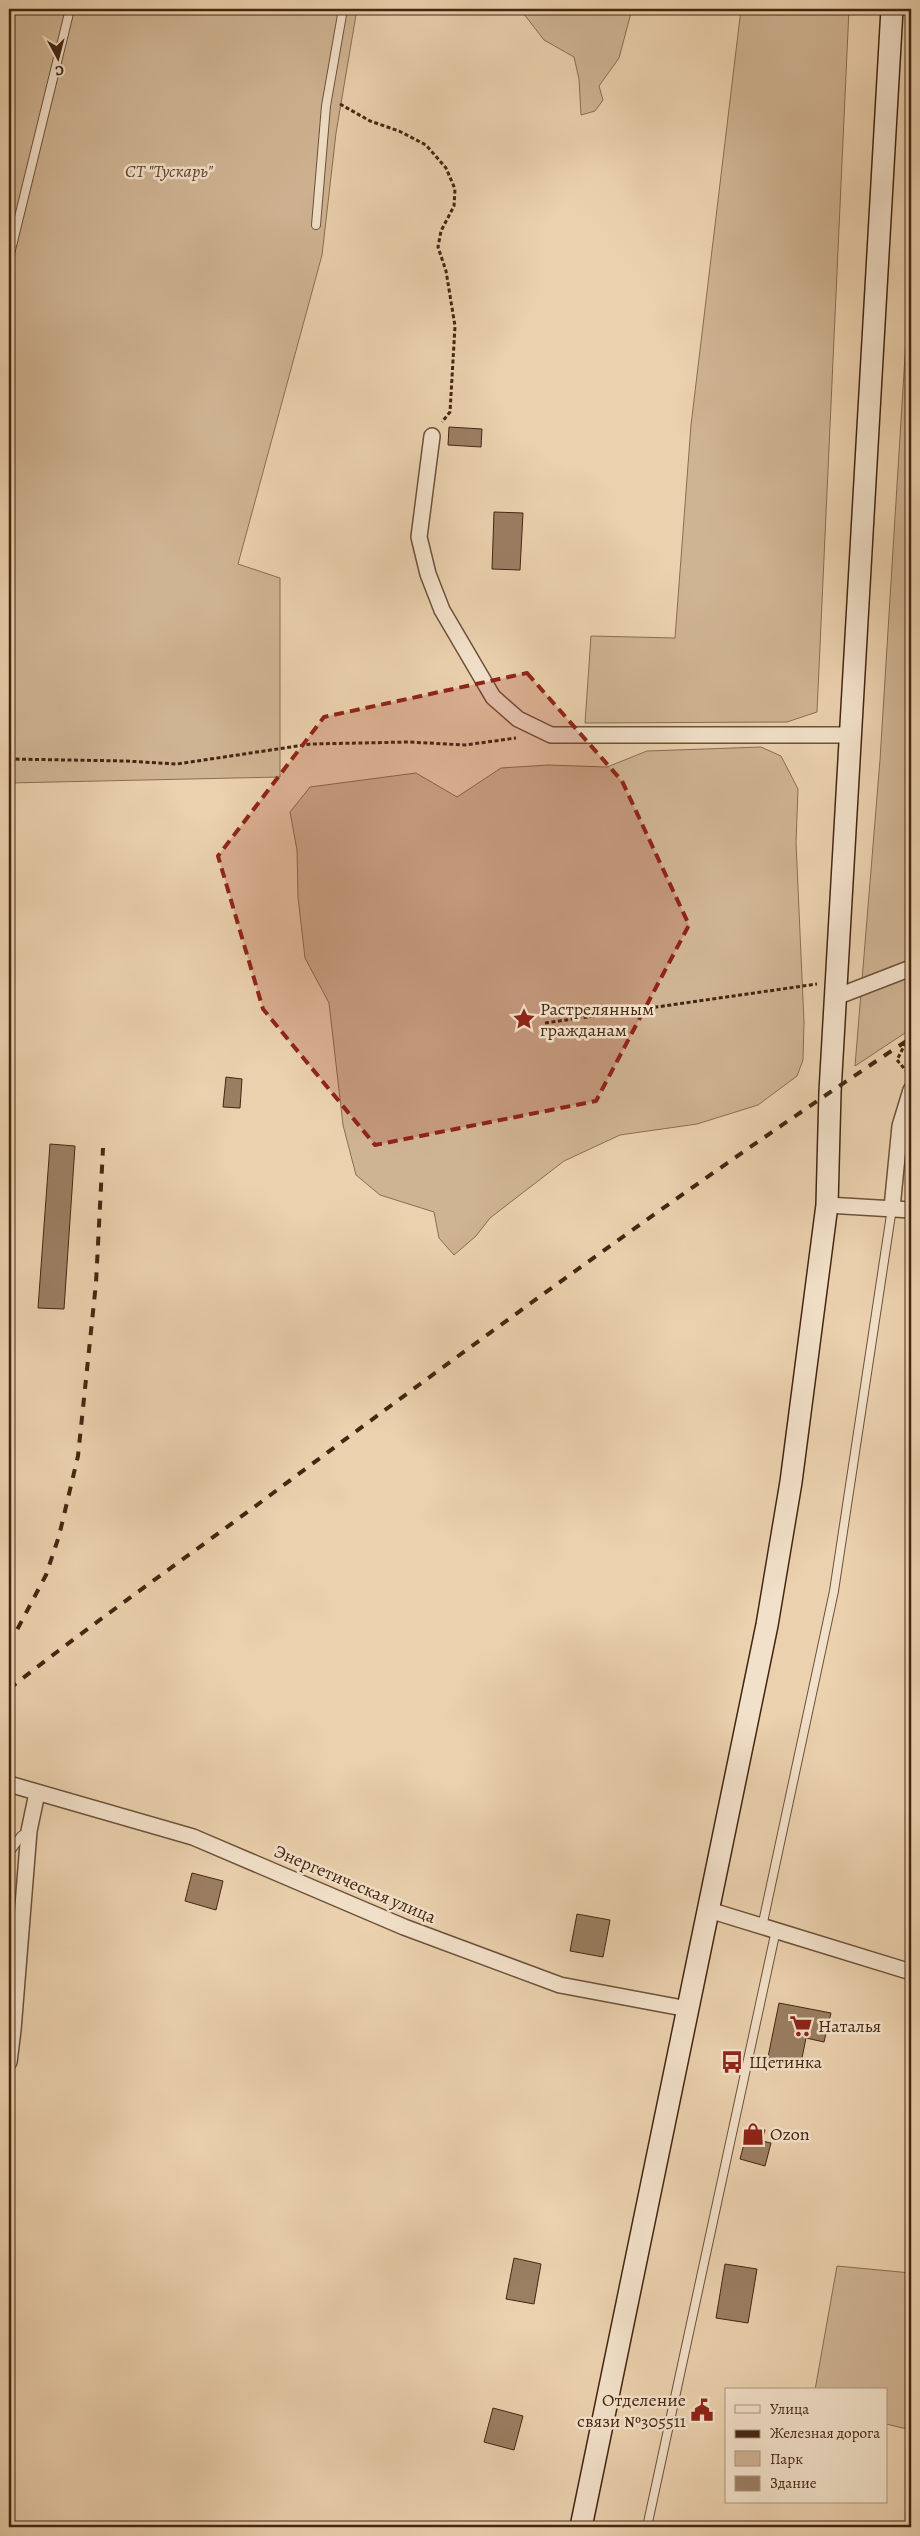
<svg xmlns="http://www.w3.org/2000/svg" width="920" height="2536" font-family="Alegreya,serif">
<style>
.green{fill:#cfb493;stroke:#8a6d52}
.building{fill:#9b7f63;stroke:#442612}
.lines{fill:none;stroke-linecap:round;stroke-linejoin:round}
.lane-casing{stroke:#6e5139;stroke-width:10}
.street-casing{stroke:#6e5139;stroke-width:18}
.secondary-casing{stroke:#442612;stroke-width:24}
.path{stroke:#442612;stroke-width:3;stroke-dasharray:4 2.5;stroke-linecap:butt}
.lane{stroke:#f2e1ca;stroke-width:8}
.street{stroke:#f2e1ca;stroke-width:15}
.secondary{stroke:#f2e1ca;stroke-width:21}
.rail{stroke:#442612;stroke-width:4;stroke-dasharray:9 9;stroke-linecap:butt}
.marked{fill:#8f2418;fill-opacity:0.2;stroke:#8f2418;stroke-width:4;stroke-dasharray:10 6;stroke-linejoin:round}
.labels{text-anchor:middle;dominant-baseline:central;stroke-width:5;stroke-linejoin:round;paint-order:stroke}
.park-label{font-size:18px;font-style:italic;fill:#60422c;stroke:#f2e1ca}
.poi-label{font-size:18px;fill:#442612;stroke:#f2e1ca;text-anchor:start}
.street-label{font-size:18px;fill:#442612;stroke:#f2e1ca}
</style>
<rect width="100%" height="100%" fill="#ebd1ae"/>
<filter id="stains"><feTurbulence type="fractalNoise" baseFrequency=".004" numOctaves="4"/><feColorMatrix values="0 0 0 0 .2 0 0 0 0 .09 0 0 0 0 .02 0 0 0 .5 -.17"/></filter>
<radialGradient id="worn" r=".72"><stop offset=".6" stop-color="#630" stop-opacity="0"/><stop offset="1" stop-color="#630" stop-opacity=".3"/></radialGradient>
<g class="green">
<path d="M9,9H357L336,133L322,255L238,564L280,578V777L9,783Z"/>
<path d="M520,9H632L619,58L599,86L603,100L595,111L581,115L579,79L574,57L544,40Z"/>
<path d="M741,9H849L817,712L787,722L585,723L591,636L675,638L691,425Z"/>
<path d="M911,259V1029L855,1066L880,760Z"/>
<path d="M761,747L781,756L798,789L796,843L804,1022L803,1060L797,1076L758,1105L697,1124L620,1135L564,1161L490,1218L476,1236L454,1255L439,1238L434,1212L380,1195L356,1175L343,1125L329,1003L305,958L298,897L297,850L290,812L310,787L416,773L457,797L501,768L548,765L607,767L647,751Z"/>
<path d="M837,2266L911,2273V2430L886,2424V2390H815Z"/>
</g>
<g class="building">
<path d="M449,427L482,429L481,447L448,445Z"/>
<path d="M494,512L523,513L520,570L492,569Z"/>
<path d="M226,1077L242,1079L240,1108L223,1107Z"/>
<path d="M50,1144L75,1146L64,1309L38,1308Z"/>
<path d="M192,1873L223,1881L216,1910L185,1901Z"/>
<path d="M577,1914L610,1920L603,1957L570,1951Z"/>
<path d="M779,2003L831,2013L824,2042L806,2038L800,2068L767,2062Z"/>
<path d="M749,2125L765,2130L762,2141L771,2143L765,2166L740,2159Z"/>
<path d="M514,2258L541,2264L534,2304L506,2299Z"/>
<path d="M725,2264L757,2269L748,2323L716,2318Z"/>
<path d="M493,2408L523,2416L514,2450L484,2442Z"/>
</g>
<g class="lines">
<defs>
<g id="lane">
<path d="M316,225L326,106L343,9"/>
<path d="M9,258L70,9"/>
<path d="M9,1853L21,1836L29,1831"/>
<path d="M762,1927L834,1591L892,1208"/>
<path d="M647,2527L776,1930"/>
</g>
<g id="street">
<path d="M432,436L419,537L428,574L442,610L493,697L518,719L551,735H851"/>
<path d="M836,997L911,968"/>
<path d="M827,1205L911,1210"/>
<path d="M892,1208L900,1126L911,1090"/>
<path d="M9,1784L193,1837L404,1927L560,1985L688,2009"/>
<path d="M709,1910L911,1972"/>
<path d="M9,2062L13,2030L29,1831L37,1793"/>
</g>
<path id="secondary" d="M581,2527L767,1625L791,1482L827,1205L830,1092L892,9"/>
</defs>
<use href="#lane" class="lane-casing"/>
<use href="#street" class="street-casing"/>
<use href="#secondary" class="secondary-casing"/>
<g class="path">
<path d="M340,104L370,121L399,131L426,145L446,168L455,189L454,206L441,231L438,247L446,271L455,326L450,412L442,422"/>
<path d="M9,759L126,761L177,764L311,744L409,742L465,745L516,738"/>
<path d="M545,1023L817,984"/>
<path d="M908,1073L897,1060L911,1032"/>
</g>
<use href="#lane" class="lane"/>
<use href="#street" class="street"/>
<use href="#secondary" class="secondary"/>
<g class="rail">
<path d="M9,1645L46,1575L59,1536L78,1456L96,1283L103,1148"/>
<path d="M9,1689C94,1622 183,1560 269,1496C480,1339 692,1183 911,1038"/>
</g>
</g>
<path class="marked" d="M527,673L622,781L689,925L596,1101L375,1145L263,1009L218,856L324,717Z"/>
<defs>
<symbol id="sight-bare" viewBox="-9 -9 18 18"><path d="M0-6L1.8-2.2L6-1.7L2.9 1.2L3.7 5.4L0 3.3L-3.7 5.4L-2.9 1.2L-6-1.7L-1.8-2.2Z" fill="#8f2418" stroke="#f2e1ca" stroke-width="2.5" paint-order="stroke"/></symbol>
<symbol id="supermarket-bare" viewBox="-9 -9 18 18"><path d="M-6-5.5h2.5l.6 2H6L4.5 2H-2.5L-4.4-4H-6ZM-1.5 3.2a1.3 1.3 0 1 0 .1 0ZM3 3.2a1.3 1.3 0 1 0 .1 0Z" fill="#8f2418" stroke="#f2e1ca" stroke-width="2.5" paint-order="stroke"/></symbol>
<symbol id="bus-bare" viewBox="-9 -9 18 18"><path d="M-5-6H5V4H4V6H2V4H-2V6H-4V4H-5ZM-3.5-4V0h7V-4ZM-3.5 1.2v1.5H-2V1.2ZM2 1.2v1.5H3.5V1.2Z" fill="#8f2418" stroke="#f2e1ca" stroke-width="2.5" paint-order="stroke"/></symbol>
<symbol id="shop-bare" viewBox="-9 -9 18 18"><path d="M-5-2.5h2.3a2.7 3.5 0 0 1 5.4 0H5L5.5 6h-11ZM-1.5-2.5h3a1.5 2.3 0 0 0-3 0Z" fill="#8f2418" stroke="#f2e1ca" stroke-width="2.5" paint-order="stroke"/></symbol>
<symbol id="civic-bare" viewBox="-9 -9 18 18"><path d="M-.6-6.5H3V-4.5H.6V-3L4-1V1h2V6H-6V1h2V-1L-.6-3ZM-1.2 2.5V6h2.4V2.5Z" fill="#8f2418" stroke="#f2e1ca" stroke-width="2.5" paint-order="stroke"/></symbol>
</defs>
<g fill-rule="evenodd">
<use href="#sight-bare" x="508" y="1003" width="32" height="32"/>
<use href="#supermarket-bare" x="785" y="2010" width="32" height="32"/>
<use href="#bus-bare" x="716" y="2046" width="32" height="32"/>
<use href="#shop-bare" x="737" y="2118" width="32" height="32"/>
<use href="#civic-bare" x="686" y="2394" width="32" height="32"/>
</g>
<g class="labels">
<g class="park-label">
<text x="169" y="171">СТ "Тускарь"</text>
</g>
<g class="poi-label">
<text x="540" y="1009">Растрелянным<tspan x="540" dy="21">гражданам</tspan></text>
<text x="818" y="2026">Наталья</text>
<text x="749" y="2062">Щетинка</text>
<text x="770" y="2134">Ozon</text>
<text x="686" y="2400" text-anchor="end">Отделение<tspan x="686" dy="21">связи №305511</tspan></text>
</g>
<g class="street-label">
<text transform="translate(355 1884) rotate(23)">Энергетическая улица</text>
</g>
</g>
<rect width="920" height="2536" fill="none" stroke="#ebd1ae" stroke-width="30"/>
<rect x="10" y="10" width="900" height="2516" fill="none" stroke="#442612" stroke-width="2.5"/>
<rect x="15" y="15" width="890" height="2506" fill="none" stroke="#442612"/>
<rect x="725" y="2388" width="162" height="115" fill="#f2e1ca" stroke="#ac9680"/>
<rect x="735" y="2405" width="25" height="8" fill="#f2e1ca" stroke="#ac9680"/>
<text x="770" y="2414" font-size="15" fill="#442612">Улица</text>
<rect x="735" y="2430" width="25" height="8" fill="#442612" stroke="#ac9680"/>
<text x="770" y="2438" font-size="15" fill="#442612">Железная дорога</text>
<rect x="735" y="2451" width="25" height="15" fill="#cfb493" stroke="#ac9680"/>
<text x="770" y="2464" font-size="15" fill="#442612">Парк</text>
<rect x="735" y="2476" width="25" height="15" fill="#9b7f63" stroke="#ac9680"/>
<text x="770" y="2488" font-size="15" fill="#442612">Здание</text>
<g transform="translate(58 58) rotate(173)" stroke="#f2e1ca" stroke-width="4" paint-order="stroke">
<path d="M0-4L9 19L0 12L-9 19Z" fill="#442612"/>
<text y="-8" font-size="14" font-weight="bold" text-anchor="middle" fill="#442612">С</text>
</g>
<rect width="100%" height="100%" filter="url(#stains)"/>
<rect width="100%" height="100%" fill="url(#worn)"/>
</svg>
